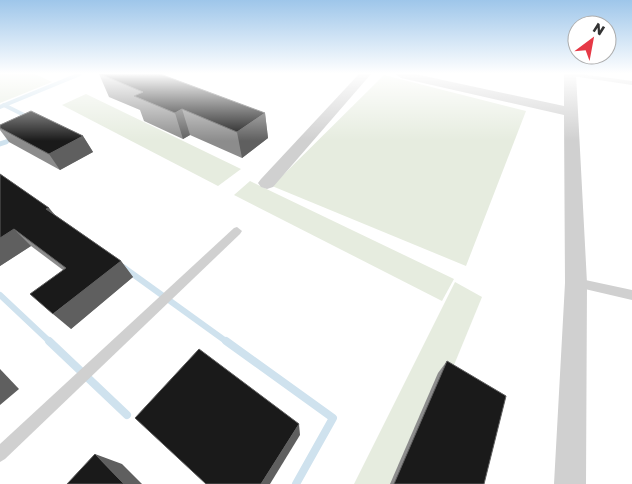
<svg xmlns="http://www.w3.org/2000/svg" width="632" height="484" font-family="'Golos Text',sans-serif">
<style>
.green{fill:#e6ecdf}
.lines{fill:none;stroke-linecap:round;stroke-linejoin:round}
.stream-far3{stroke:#cfe2ee;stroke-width:4}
.stream-far2{stroke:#cfe2ee;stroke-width:5}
.stream-far1{stroke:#cfe2ee;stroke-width:6}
.stream{stroke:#cfe2ee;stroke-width:8}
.lane{fill:#d0d0d0;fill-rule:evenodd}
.street{fill:#d0d0d0;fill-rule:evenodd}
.wall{fill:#8c8c8c}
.shaded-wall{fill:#5f5f5f}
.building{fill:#1a1a1a;stroke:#5f5f5f}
</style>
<rect width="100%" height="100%" fill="#fff"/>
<g class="green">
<path d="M0,74H35L52,82L0,103Z"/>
<path d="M384,75L526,111L466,266L272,186Z"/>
<path d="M86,94L241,169L218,186L62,105Z"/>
<path d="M250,181L454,279L442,301L234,195Z"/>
<path d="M455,282L482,297L405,484H354Z"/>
</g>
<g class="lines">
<g class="stream-far3">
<path d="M4,105L28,117"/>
<path d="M0,107L80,74"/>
<path d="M3,143L14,138"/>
</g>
<path class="stream-far2" d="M0,144L6,142"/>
<g class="stream-far1">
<path d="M123,267L227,342"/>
<path d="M0,295L50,342"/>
</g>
<g class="stream">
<path d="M49,341L127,415"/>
<path d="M226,341L333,418L296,484"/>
</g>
<g class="lane">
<path d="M569,74H581L632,81V85L572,76Z"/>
<path d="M237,227L242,231L240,234L5,459L0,462V444L234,228Z"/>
<path d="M576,278L632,290V300L572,286L571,283L572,280Z"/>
</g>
<g class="street">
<path d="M359,74H371L273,187L267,189L261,187L258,183L261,179Z"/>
<path d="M395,74H415L564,106V74H576L587,283L586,484H554L565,283L564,115L401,78Z"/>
</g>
</g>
<g class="wall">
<path d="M99,74H160L265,113L268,138L242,158L190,135L183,139L144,121L140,110L109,97Z"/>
<path d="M0,125L83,136L93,152L60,170L9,142L0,130Z"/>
<path d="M0,174L49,208L55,215L121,261L133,277L71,329L63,270L31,246L0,266Z"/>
<path d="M447,361L484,484H390L438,373Z"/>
</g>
<g class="shaded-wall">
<path d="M182,109L190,135L183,139L175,113Z"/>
<path d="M265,113L268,138L242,158L237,132Z"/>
<path d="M83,136L93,152L60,170L49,154Z"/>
<path d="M49,208L63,226L46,209Z"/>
<path d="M14,229L31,246L0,266V238Z"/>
<path d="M121,261L133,277L71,329L53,314Z"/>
<path d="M0,369L19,389L0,405Z"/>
<path d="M299,424L300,435L270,484H261Z"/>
<path d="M95,454L122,464L142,484H124Z"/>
</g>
<g class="building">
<path d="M100,74H160L265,113L237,132L182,109L175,113L134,96L143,92Z"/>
<path d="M31,111L83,136L49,154L0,128V125Z"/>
<path d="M0,174L49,208L46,209L121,261L53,314L30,294L66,268L14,229L0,238Z"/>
<path d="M199,349L299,424L261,484H206L135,418Z"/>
<path d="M447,361L506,396L484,484H394Z"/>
<path d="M95,454L124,484H67Z"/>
</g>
<linearGradient id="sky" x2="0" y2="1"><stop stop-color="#9ec6ea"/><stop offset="0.52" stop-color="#fff"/><stop offset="1" stop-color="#fff" stop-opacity="0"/></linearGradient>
<rect width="632" height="141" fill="url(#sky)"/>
<g transform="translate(592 40) rotate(32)"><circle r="24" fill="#ffffff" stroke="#adadad"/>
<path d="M0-4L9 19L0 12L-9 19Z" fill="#e63946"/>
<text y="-8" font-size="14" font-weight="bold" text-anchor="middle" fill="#333333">N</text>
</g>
</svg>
